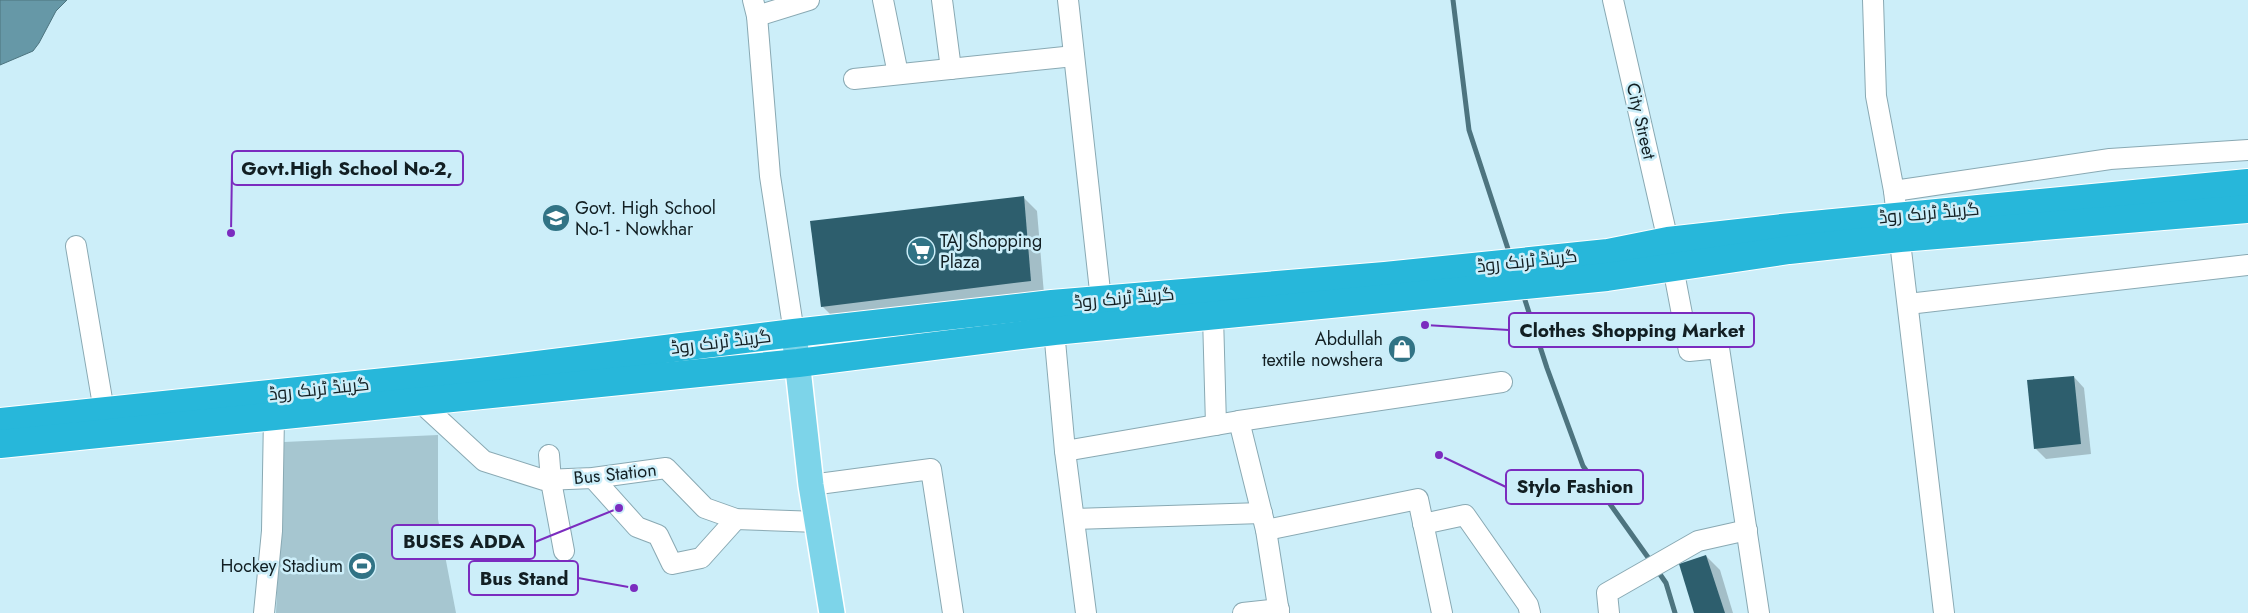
<svg xmlns="http://www.w3.org/2000/svg" width="2248" height="613" font-family="Jost,Cairo,sans-serif">
<style>
.green{fill:#a6c6d0}
.water{fill:#6698a7;stroke:#4d747f}
.shadow{fill:#0003}
.lines{fill:none;stroke-linecap:round;stroke-linejoin:round}
.stream{stroke:#4d747f;stroke-width:5}
.building{fill:#2d5e6d}
.minor-casing{stroke:#89a9b3;stroke-width:22}
.major-casing{stroke:#fff;stroke-width:28}
.highway-casing{stroke:#fff;stroke-width:30}
.minor{stroke:#fff;stroke-width:20}
.major{stroke:#7dd4e9;stroke-width:25}
.highway{stroke:#27b7da;stroke-width:28}
.labels{text-anchor:middle;dominant-baseline:central;stroke-width:5;stroke-linejoin:round;paint-order:stroke}
.street-label{font-size:18px;fill:#121f23;stroke:#cceef9}
.poi-label{font-size:18px;fill:#121f23;stroke:#cceef9;text-anchor:start}
.leader{fill:none;stroke:#7b2cbf;stroke-width:2}
.callout-dot{fill:#7b2cbf;stroke:#cceef9;stroke-width:2}
.callout{fill:#cceef9;stroke:#7b2cbf;stroke-width:2}
.callout-label{font-size:19px;text-anchor:middle;font-weight:bold;fill:#121f23}
</style>
<rect width="100%" height="100%" fill="#cceef9"/>
<path class="green" d="M438,435V519L456,613H276L284,442Z"/>
<path class="water" d="M0,0H67L56,11L39,43L33,51L0,65Z"/>
<g class="shadow">
<path d="M1023,197L1037,211L1044,294L836,320L822,306Z"/>
<path d="M2074,377L2084,388L2091,454L2046,459L2035,448Z"/>
<path d="M1706,556L1720,570L1733,613H1696Z"/>
</g>
<g class="lines">
<g class="stream">
<path d="M1453,0L1469,130L1510,255"/>
<path d="M1523,294L1547,368L1583,466L1652,563"/>
<path d="M1657,570L1666,583L1675,613"/>
</g>
</g>
<g class="building">
<path d="M1024,196L1031,281L821,307L810,221Z"/>
<path d="M2074,376L2081,444L2034,449L2027,380Z"/>
<path d="M1706,555L1725,613H1694L1679,564Z"/>
</g>
<g class="lines">
<defs>
<g id="minor">
<path d="M753,0L757,16L770,176L794,333"/>
<path d="M883,0L898,74"/>
<path d="M942,0L951,69"/>
<path d="M1068,0L1101,300"/>
<path d="M1613,0L1668,241L1689,351L1719,348L1759,613"/>
<path d="M1873,0L1876,96L1894,191L1944,613"/>
<path d="M757,16L809,0"/>
<path d="M854,79L1074,56"/>
<path d="M1894,191L2110,159L2248,150"/>
<path d="M76,246L104,411"/>
<path d="M1908,304L2248,265"/>
<path d="M1213,316L1216,425"/>
<path d="M1053,319L1065,451L1086,613"/>
<path d="M419,401L484,461L544,480L593,478L666,468L705,508L736,519L818,522"/>
<path d="M1239,421L1266,530L1279,613"/>
<path d="M1065,451L1239,421L1502,382"/>
<path d="M549,455L551,481L564,551"/>
<path d="M593,478L637,527L658,535L672,564L701,558L736,519"/>
<path d="M811,485L931,469L953,613"/>
<path d="M1074,519L1262,513"/>
<path d="M1423,524L1465,515L1528,605L1530,613"/>
<path d="M1266,530L1418,499L1442,613"/>
<path d="M264,613L272,531L274,416"/>
<path d="M1243,613L1279,609"/>
<path d="M1609,613L1607,593L1698,541L1747,530"/>
</g>
<path id="major" d="M794,333L811,485L832,613"/>
<g id="highway">
<path d="M0,422L472,373L794,333L1052,304L1385,276L1608,253L1668,241L1782,228L2248,183"/>
<path d="M0,444L798,363L1054,331L1607,277L1789,250L1900,238L2248,209"/>
</g>
</defs>
<use href="#minor" class="minor-casing"/>
<use href="#major" class="major-casing"/>
<use href="#highway" class="highway-casing"/>
<use href="#minor" class="minor"/>
<use href="#major" class="major"/>
<use href="#highway" class="highway"/>
</g>
<defs>
<symbol id="school-disc" viewBox="-11 -11 22 22"><circle r="9.5" fill="#317385" stroke="#cceef9"/><path d="M0-5L7-2L0 1L-7-2ZM-4 1L0 2.5L4 1V4Q0 6-4 4Z" fill="#fff"/></symbol>
<symbol id="supermarket-disc" viewBox="-11 -11 22 22"><circle r="9.5" fill="#317385" stroke="#cceef9"/><path d="M-6-5.5h2.5l.6 2H6L4.5 2H-2.5L-4.4-4H-6ZM-1.5 3.2a1.3 1.3 0 1 0 .1 0ZM3 3.2a1.3 1.3 0 1 0 .1 0Z" fill="#fff"/></symbol>
<symbol id="shop-disc" viewBox="-11 -11 22 22"><circle r="9.5" fill="#317385" stroke="#cceef9"/><path d="M-5-2.5h2.3a2.7 3.5 0 0 1 5.4 0H5L5.5 6h-11ZM-1.5-2.5h3a1.5 2.3 0 0 0-3 0Z" fill="#fff"/></symbol>
<symbol id="stadium-disc" viewBox="-11 -11 22 22"><circle r="9.5" fill="#317385" stroke="#cceef9"/><path d="M0-5a6.5 5 0 1 0 0 10a6.5 5 0 1 0 0-10ZM-3.5-1.8h7v3.6h-7Z" fill="#fff"/></symbol>
</defs>
<g fill-rule="evenodd">
<use href="#school-disc" x="540" y="202" width="32" height="32"/>
<use href="#supermarket-disc" x="905" y="235" width="32" height="32"/>
<use href="#shop-disc" x="1386" y="333" width="32" height="32"/>
<use href="#stadium-disc" x="346" y="550" width="32" height="32"/>
</g>
<g class="labels">
<g class="street-label">
<text transform="translate(1641 121) rotate(77)">City Street</text>
<text transform="translate(1929 213) rotate(-5)">گرینڈ ٹرنک روڈ</text>
<text transform="translate(1527 261) rotate(-6)">گرینڈ ٹرنک روڈ</text>
<text transform="translate(1124 298) rotate(-5)">گرینڈ ٹرنک روڈ</text>
<text transform="translate(721 342) rotate(-7)">گرینڈ ٹرنک روڈ</text>
<text transform="translate(319 389) rotate(-6)">گرینڈ ٹرنک روڈ</text>
<text transform="translate(615 474) rotate(-6)">Bus Station</text>
</g>
<g class="poi-label">
<text x="575" y="208">Govt. High School<tspan x="575" dy="21">No-1 - Nowkhar</tspan></text>
<text x="940" y="241">TAJ Shopping<tspan x="940" dy="21">Plaza</tspan></text>
<text x="1383" y="339" text-anchor="end">Abdullah<tspan x="1383" dy="21">textile nowshera</tspan></text>
<text x="343" y="566" text-anchor="end">Hockey Stadium</text>
</g>
</g>
<path class="leader" d="M231 233L232 168M1425 325L1509 330M1439 455L1506 487M619 508L535 542M634 588L578 578"/>
<g class="callout-dot">
<circle cx="231" cy="233" r="5"/>
<circle cx="1425" cy="325" r="5"/>
<circle cx="1439" cy="455" r="5"/>
<circle cx="619" cy="508" r="5"/>
<circle cx="634" cy="588" r="5"/>
</g>
<g class="callout">
<rect x="232" y="151" width="231" height="34" rx="5"/>
<rect x="1509" y="313" width="245" height="34" rx="5"/>
<rect x="1506" y="470" width="137" height="34" rx="5"/>
<rect x="392" y="525" width="143" height="34" rx="5"/>
<rect x="469" y="561" width="109" height="34" rx="5"/>
</g>
<g class="callout-label">
<text x="347" y="175">Govt.High School No-2,</text>
<text x="1632" y="337">Clothes Shopping Market</text>
<text x="1575" y="493">Stylo Fashion</text>
<text x="464" y="548">BUSES ADDA</text>
<text x="524" y="585">Bus Stand</text>
</g>
</svg>
